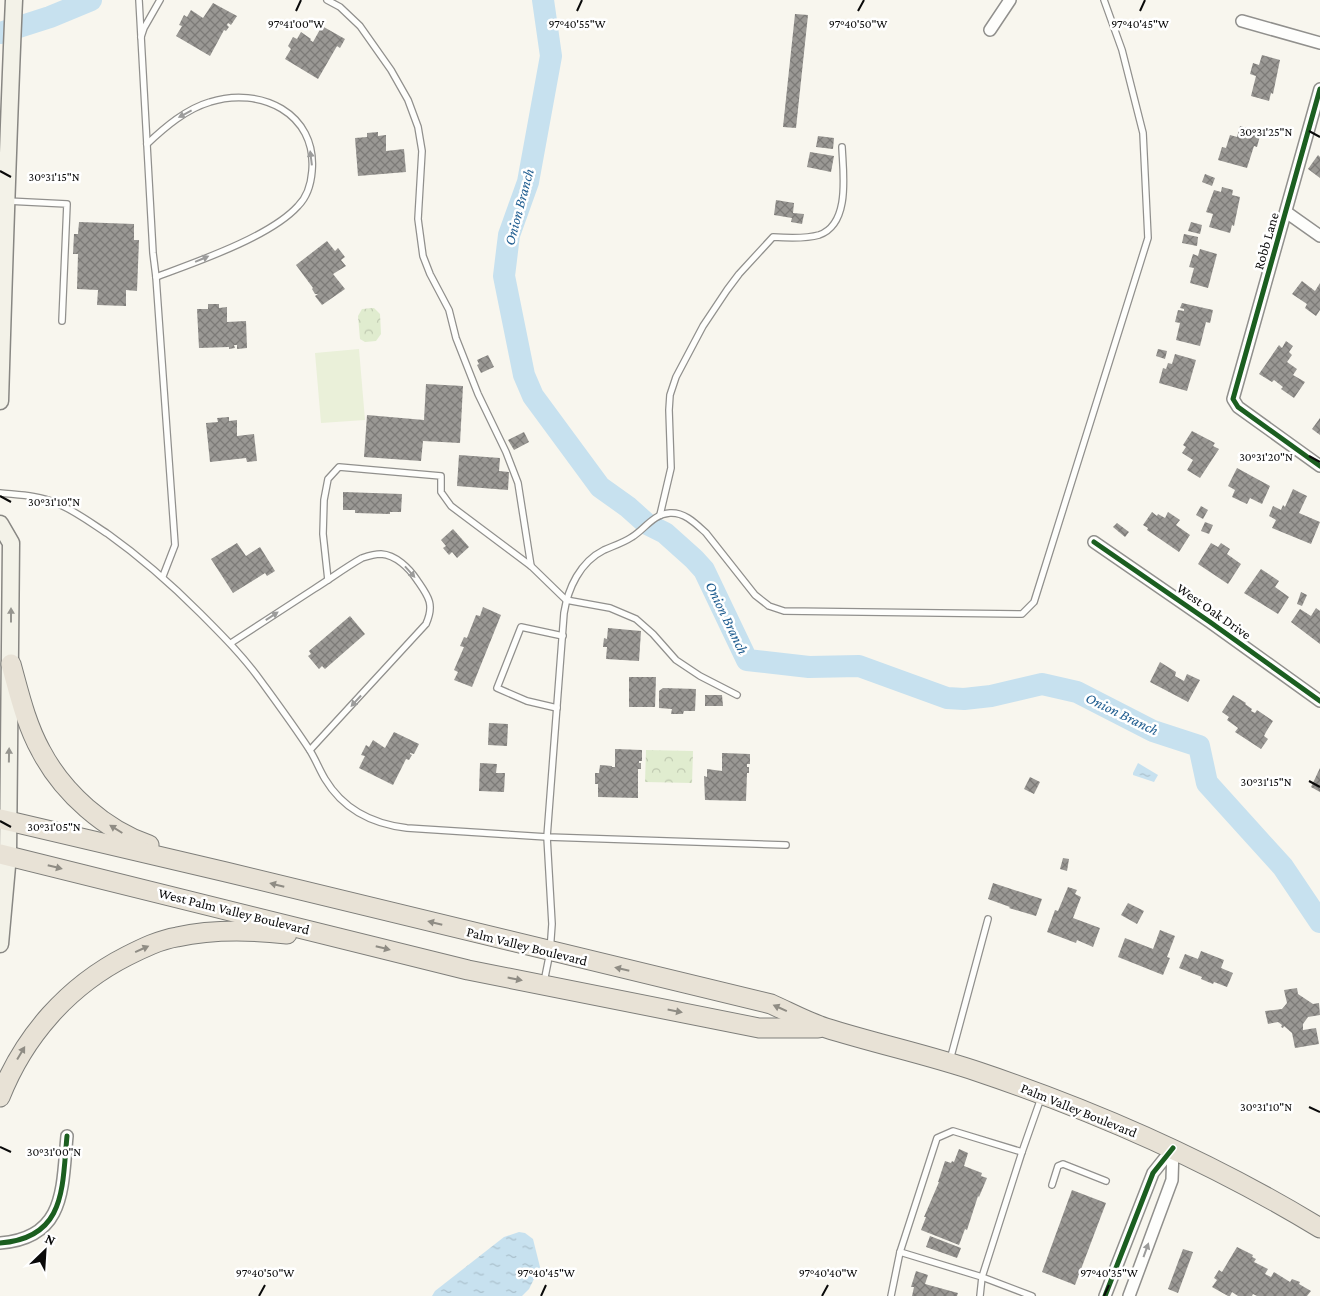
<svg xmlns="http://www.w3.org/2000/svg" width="1320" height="1296" font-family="'Crimson Pro',serif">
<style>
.park{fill:url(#park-crowns)}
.pitch{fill:#eaf0d9}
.water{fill:url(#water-ripples)}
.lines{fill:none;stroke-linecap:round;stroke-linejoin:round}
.river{stroke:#c7e1ef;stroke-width:22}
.building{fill:url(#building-cross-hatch)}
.service-casing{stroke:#91908d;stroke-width:8}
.minor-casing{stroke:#91908d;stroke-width:14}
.secondary-casing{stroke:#888783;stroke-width:19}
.trunk-casing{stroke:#7e7e7a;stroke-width:21}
.service{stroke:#fefefc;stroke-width:5.5}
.minor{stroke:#fefefc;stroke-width:11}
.secondary{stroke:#f3f2e8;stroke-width:16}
.trunk{stroke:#e8e2d6;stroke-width:19}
.cycleway-casing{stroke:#fff;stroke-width:8}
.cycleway{stroke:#1b5e20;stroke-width:5}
.oneway{fill:#9c9c9b}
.oneway2{fill:#96958f}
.oneway3{fill:#8f8c84}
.ticks{fill:none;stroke:#0a0a0a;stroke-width:2}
.labels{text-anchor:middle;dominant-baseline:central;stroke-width:5;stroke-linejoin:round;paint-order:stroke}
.street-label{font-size:14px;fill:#0a0a0a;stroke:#fff}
.water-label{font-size:15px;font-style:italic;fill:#1f5d90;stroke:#fff}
.ticks-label{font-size:12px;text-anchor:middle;fill:#0a0a0a;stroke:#fff;stroke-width:5;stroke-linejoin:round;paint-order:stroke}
</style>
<defs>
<pattern id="park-crowns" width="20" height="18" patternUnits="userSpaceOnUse" patternTransform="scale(1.25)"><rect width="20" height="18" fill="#e0eccf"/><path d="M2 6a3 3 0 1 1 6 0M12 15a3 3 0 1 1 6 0" fill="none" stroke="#bfc9b0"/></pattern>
<pattern id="water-ripples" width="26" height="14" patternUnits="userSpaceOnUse" patternTransform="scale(1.25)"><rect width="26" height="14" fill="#c7e1ef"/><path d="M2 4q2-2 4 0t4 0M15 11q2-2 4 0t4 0" fill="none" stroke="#aac0cc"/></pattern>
<pattern id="building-cross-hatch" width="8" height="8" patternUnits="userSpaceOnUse" patternTransform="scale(1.25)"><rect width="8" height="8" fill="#9a9894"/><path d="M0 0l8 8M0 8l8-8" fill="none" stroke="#7c7a77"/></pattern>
</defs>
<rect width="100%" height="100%" fill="#f8f6ee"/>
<g class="park">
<path d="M374,308L380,314L381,334L376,341L365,342L360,339L358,316L362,309Z"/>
<path d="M646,750L693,751L692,783L645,782Z"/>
</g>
<path class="pitch" d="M359,349L365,420L321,423L315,353Z"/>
<g class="water">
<path d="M1138,763L1158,775L1154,782L1133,775V773Z"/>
<path d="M519,1232L525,1233L533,1239L540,1267L529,1289L522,1296H432L435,1291L504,1237Z"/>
</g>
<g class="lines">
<g class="river">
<path d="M543,0L551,56L528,182L509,235L504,276L524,375L533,396L600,487L628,507L647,524L665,533L694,559L704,570L747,660L809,667L859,666L947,698L964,699L991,696L1042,684L1077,692L1153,731L1199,746L1207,783L1283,867L1320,922"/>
<path d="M0,33L50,17L91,0"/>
</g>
</g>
<g class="building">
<path d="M213,3L237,16L231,25L228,23L227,25L229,27L226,31L224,30L210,56L176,36L182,26L179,25L184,15L187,17L191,10L203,18Z"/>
<path d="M795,14L808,15L796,128L783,127Z"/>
<path d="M322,26L345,39L340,48L337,46L318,79L285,59L291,49L288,46L293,37L297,39L301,32L311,39L310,40L313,42Z"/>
<path d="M1262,55L1280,60L1273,94L1271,93L1269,101L1251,96L1256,76L1250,74L1253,63L1259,65Z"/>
<path d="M1240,126L1261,132L1257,147L1254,146L1247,168L1218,160L1222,147L1226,148L1230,135L1237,137Z"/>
<path d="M378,132V136L386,135V151L404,149L406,172L358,176L355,138L367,137V133Z"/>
<path d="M818,136L834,138L833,149L816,147Z"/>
<path d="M810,152L834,156L831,172L807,167Z"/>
<path d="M1318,155L1320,157V178L1308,169Z"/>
<path d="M1205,174L1215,178L1212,186L1202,182Z"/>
<path d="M1222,187L1233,190L1232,195L1240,197L1234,226L1232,225L1230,233L1209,227L1213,214L1206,212L1214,190L1221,192Z"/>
<path d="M776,200L794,203L793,213L804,214L802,224L791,222L792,218L774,215Z"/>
<path d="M79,222L134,224V240H139L137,291L126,290V306L97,305L98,290L77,289L78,254H73L74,234H78Z"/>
<path d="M1191,222L1202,225L1200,234L1188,231Z"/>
<path d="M1184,234L1198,237L1197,246L1182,243Z"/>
<path d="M327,241L335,251L338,248L345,257L341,260L346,266L333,274L345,289L322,305L315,296L318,294H315L312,289L313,288L296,265Z"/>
<path d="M1200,249L1217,254L1208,288L1190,283L1194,268L1189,267L1193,254L1198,256Z"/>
<path d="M1302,281L1315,291L1320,283V310L1316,316L1305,308L1307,304L1292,294Z"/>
<path d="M1182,303L1213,310L1210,323L1206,322L1200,346L1176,340L1180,323L1175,322L1178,310L1184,311V309L1180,308Z"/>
<path d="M208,304H219V308L227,307V322L246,321L247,348L237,349V345H234L235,348L229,349V347L199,348L197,309H208Z"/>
<path d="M1286,341L1293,346L1289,352L1292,355L1287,362L1297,369L1293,375L1305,382L1294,398L1281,389L1283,387L1274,380L1272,382L1259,374L1279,345L1282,348Z"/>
<path d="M1158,349L1167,351L1165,359L1156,356Z"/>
<path d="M1175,354L1196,360L1187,391L1159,383L1163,368L1166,369L1168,363L1172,364Z"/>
<path d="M488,355L494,367L481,373L477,365L479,364L477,360Z"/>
<path d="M426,384L463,386L460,443L423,441L421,461L364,457L367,415L424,420Z"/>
<path d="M229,417V421L237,420V436L254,434L257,461L247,462L246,458L210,462L206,423L218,422L217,418Z"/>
<path d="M1320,418V435L1312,429Z"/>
<path d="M1192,431L1215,443L1213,446L1219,449L1200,478L1187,470L1193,460L1182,453L1186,447L1183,445Z"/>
<path d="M524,432L529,442L514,450L508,440Z"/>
<path d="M459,455L500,458L499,471L509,472L508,490L457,486Z"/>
<path d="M1237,468L1270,486L1262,504L1250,498L1247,504L1232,497L1235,490L1228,486Z"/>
<path d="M1293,489L1307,496L1299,513L1320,522L1311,544L1272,528L1276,520L1269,516L1273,506L1281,510L1283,505L1285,507Z"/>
<path d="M343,492L402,494L401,512H390V514L355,513V510H343Z"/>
<path d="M1201,506L1208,510L1203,519L1196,515Z"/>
<path d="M1152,512L1157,516L1158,514L1165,518L1168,512L1180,520L1176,525L1190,535L1179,552L1147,530L1148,528L1143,525Z"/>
<path d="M1205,522L1213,525L1209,534L1201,531Z"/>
<path d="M1117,523L1129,532L1125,537L1113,527Z"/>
<path d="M453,529L469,547L457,558L452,552L449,555L443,548L446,546L441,540Z"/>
<path d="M237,543L246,556L260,547L275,571L267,576L265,573L233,593L211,559Z"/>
<path d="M1211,543L1218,547L1221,543L1230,549L1227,554L1241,564L1228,584L1198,564Z"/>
<path d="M1261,569L1279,581L1275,587L1289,597L1278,614L1244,593Z"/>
<path d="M1301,592L1307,595L1302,606L1297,604Z"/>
<path d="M483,607L501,615L472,687L454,680L458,672L454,670L464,647L460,646L464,637L467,638L476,615L480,616Z"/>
<path d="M1316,608L1320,611V644L1291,622L1300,609L1311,616Z"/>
<path d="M350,616L365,634L325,669L322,666L319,669L308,656L311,654L309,651Z"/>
<path d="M608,628L641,631L639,661L606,659L607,647H603L604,638L607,639Z"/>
<path d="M1160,662L1176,672L1175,676L1184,681L1187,674L1200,680L1188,702L1150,682Z"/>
<path d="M629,677H656L655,707H629Z"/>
<path d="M663,688L696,689L695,711H684L683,714H671L672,709L659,708V691Z"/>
<path d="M705,695H722L723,706H705Z"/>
<path d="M1233,695L1246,703L1245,704L1252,709L1251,711L1255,713L1257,710L1273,721L1266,732L1264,736L1268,739L1261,749L1235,732L1238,728L1227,720L1229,717L1222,712Z"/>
<path d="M489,723L508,724L507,746L488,745Z"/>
<path d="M394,732L419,744L414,754L410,753V754L412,755L409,760L406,759L393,785L359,768L365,756L361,755L366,745L369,747L373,740L385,748Z"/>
<path d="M615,749L642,750V761H639V763H641V769H638V798L598,797V784H595V773H599L600,765L612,766V767H615Z"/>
<path d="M722,753L750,754V764H747V767H749V773H747L746,801L705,800L704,776L707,777V769L722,771Z"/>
<path d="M480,763L497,764L496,773H505L504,792L479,791Z"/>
<path d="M1320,768V792L1311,787Z"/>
<path d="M1030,777L1040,782L1034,794L1024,789Z"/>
<path d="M1063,858L1069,859L1067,871L1060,869Z"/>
<path d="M993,883L1042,899L1036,916L1009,908L1010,907L988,899Z"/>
<path d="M1068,887L1077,890L1075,894L1081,897L1073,918L1100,928L1093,947L1077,940L1076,943L1047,932L1055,910L1058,911Z"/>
<path d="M1128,903L1144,911L1137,924L1121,915Z"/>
<path d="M1160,930L1175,936L1167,957L1170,958L1163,975L1118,957L1125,938L1153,949Z"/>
<path d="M1201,951L1224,960L1221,968L1233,973L1227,987L1214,982L1213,984L1201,979L1202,977L1179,968L1185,954L1198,959Z"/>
<path d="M1297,988L1298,994L1313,1004L1319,1003L1320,1015L1308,1017L1303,1024V1030L1316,1028L1319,1044L1295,1048L1292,1033L1284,1026L1283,1028L1281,1027L1282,1025L1278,1022L1268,1024L1265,1011L1282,1009L1287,1003L1284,990Z"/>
<path d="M959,1149L968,1153L964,1166L982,1173L981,1176L987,1178L979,1197L978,1196L967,1230L965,1229L959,1245L921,1230L926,1217H924L939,1182H938L945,1161L951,1163L952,1161L954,1162Z"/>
<path d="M1072,1190L1106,1203L1075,1285L1042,1272Z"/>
<path d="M930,1236L961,1248L957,1258L926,1247Z"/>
<path d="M1237,1247L1253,1255L1252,1257L1256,1259L1254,1262L1268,1269L1265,1274L1271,1277L1274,1272L1290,1282L1292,1279L1300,1282L1299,1284L1311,1291L1307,1296H1257L1253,1294L1252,1296H1238L1232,1292L1230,1296H1228L1212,1287L1217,1280L1214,1278L1219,1270L1222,1272Z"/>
<path d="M1183,1249L1193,1252L1178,1293L1168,1289Z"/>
<path d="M916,1271L928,1275L925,1284L958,1293L957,1296H912L914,1287H911Z"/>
</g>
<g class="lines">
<defs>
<g id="service">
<path d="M139,0L153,253L156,277L175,545L163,576"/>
<path d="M327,0L340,7L360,26L391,70L408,100L418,127L422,151L418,219L423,256L430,274L449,310L456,338L478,394L506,452L518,483L531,566"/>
<path d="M141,37L144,28L160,0"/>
<path d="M147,144C165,127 186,109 210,102C260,86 317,113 312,171C311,184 307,197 298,206C270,237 196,262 156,277"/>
<path d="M7,201L67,204L62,321"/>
<path d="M0,493C19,495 38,495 56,503C74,510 91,523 108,534C143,559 170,583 200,613C222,635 243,656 261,681C277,703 294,726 309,749C315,758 319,769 325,779C343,809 373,824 407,828L547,837L786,845"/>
<path d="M660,515L671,468L669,410L670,395L676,377L703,326L727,290L739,274L773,237C788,238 805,239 819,235C851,224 843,172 842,147"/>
<path d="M328,580L323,534L324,500L328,479L339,467L441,476V492L451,506L531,566L566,600L610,608L636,619L653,634L676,660L700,676L737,695"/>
<path d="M231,643C259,625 286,607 314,589C330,579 346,567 362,558C368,556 375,554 381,554C396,555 409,568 417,580C428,596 435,604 426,624L310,750"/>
<path d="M557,708L527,701L497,688L521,627L563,636"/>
<path d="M544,982L550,952L552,924L547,837L564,613C568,588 580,562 604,550C613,546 623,543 632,537C645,529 653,514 670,513C685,512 696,524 706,533L755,595L769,606L784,611L1022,614L1034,602L1148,238L1143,133L1122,50L1104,0"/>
<path d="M950,1060L988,919"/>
<path d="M1052,1185L1058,1166L1063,1164L1106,1181"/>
<path d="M900,1252L982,1277L980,1296"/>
<path d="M891,1296L900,1252L937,1138L953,1131L1022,1152"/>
<path d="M1032,1296L982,1277L1022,1152L1041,1098"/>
</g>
<g id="minor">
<path d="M1242,21L1320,43"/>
<path d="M990,30L1010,0"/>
<path d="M1320,89L1233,399L1238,407L1320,466"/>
<path d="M1286,212L1320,236"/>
<path d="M1094,542L1210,622L1320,701"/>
<path d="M0,1243C66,1238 62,1188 67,1136"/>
<path d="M1105,1296L1153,1173L1173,1148"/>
<path d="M1129,1296L1172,1180L1173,1148"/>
</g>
<g id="secondary">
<path d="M0,401C4,268 8,134 14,0"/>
<path d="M0,524L11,543L8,855L0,944"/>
</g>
<g id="trunk">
<path d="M11,664C19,693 26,724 41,751C63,793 105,830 149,845"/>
<path d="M0,819L226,872L771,1004C789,1012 807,1022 826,1028C877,1044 929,1055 979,1072C1098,1112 1213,1163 1320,1228"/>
<path d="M0,854L468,970L759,1028H818"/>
<path d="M0,1097C24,1036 68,986 127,956C143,948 159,940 177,937C213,929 250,930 287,934"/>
</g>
</defs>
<use href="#service" class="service-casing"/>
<use href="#minor" class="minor-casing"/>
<use href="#secondary" class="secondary-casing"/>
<use href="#trunk" class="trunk-casing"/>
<use href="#service" class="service"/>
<use href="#minor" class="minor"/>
<use href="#secondary" class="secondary"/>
<use href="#trunk" class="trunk"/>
<defs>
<g id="cycleway">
<path d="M1320,89L1233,399L1238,407L1320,466"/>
<path d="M1094,542L1210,622L1320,701"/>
<path d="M0,1243C66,1238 62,1188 67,1136"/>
<path d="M1105,1296L1153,1173L1173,1148"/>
</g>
</defs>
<use href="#cycleway" class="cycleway-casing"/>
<use href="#cycleway" class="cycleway"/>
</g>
<defs><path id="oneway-solid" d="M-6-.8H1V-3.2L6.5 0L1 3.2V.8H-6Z" transform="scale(1.25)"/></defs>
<g class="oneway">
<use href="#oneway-solid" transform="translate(185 114) rotate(152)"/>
<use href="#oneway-solid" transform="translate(311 158) rotate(-97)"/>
<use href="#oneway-solid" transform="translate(202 259) rotate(-23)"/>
<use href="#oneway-solid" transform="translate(410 572) rotate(48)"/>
<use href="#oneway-solid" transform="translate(272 616) rotate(-33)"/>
<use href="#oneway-solid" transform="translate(356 701) rotate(133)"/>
<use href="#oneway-solid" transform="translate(1146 1250) rotate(-70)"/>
</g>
<g class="oneway2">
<use href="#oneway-solid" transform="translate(11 615) rotate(-90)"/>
<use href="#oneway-solid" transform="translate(9 755) rotate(-89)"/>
</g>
<g class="oneway3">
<use href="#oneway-solid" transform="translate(116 829) rotate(-148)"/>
<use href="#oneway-solid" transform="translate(55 867) rotate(14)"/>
<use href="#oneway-solid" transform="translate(277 885) rotate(-166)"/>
<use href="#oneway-solid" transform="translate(435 923) rotate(-166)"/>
<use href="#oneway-solid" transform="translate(383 948) rotate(14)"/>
<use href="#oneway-solid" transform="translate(142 949) rotate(-24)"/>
<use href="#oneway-solid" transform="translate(622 969) rotate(-167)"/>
<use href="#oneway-solid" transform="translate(515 979) rotate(11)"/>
<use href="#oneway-solid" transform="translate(780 1008) rotate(-156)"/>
<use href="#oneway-solid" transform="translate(675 1011) rotate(11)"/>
<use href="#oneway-solid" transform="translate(21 1053) rotate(-59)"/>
</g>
<path class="ticks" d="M296,11L301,0M577,11L582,0M858,11L864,0M1140,11L1145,0M1309,131L1320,137M0,171L11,177M1309,456L1320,462M0,496L11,502M1309,781L1320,787M0,821L11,827M1309,1107L1320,1112M0,1147L11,1152M259,1296L265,1285M541,1296L546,1285M822,1296L828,1285M1104,1296L1109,1285"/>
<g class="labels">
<g class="street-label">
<text transform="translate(1266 241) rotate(-74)">Robb Lane</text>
<text transform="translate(1214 611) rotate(35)">West Oak Drive</text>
<text transform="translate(234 911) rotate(14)">West Palm Valley Boulevard</text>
<text transform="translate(527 946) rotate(14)">Palm Valley Boulevard</text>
<text transform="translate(1079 1110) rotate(22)">Palm Valley Boulevard</text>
</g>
<g class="water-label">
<text transform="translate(519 207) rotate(-75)">Onion Branch</text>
<text transform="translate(727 618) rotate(64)">Onion Branch</text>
<text transform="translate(1122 714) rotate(26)">Onion Branch</text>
</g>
</g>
<g class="ticks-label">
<text x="296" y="28">97°41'00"W</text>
<text x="577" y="28">97°40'55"W</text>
<text x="858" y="28">97°40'50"W</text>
<text x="1140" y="28">97°40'45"W</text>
<text x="1266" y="136">30°31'25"N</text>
<text x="54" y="181">30°31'15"N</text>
<text x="1266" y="461">30°31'20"N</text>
<text x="54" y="506">30°31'10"N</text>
<text x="1266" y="786">30°31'15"N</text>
<text x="54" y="831">30°31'05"N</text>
<text x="1266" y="1111">30°31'10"N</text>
<text x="54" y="1156">30°31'00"N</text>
<text x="265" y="1277">97°40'50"W</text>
<text x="546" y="1277">97°40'45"W</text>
<text x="828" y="1277">97°40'40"W</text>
<text x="1109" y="1277">97°40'35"W</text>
</g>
<g transform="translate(45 1251) rotate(25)" stroke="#ffffff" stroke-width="4" paint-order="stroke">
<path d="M0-4L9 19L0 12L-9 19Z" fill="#0a0a0a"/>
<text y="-8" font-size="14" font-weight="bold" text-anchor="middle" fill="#0a0a0a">N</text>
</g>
</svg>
